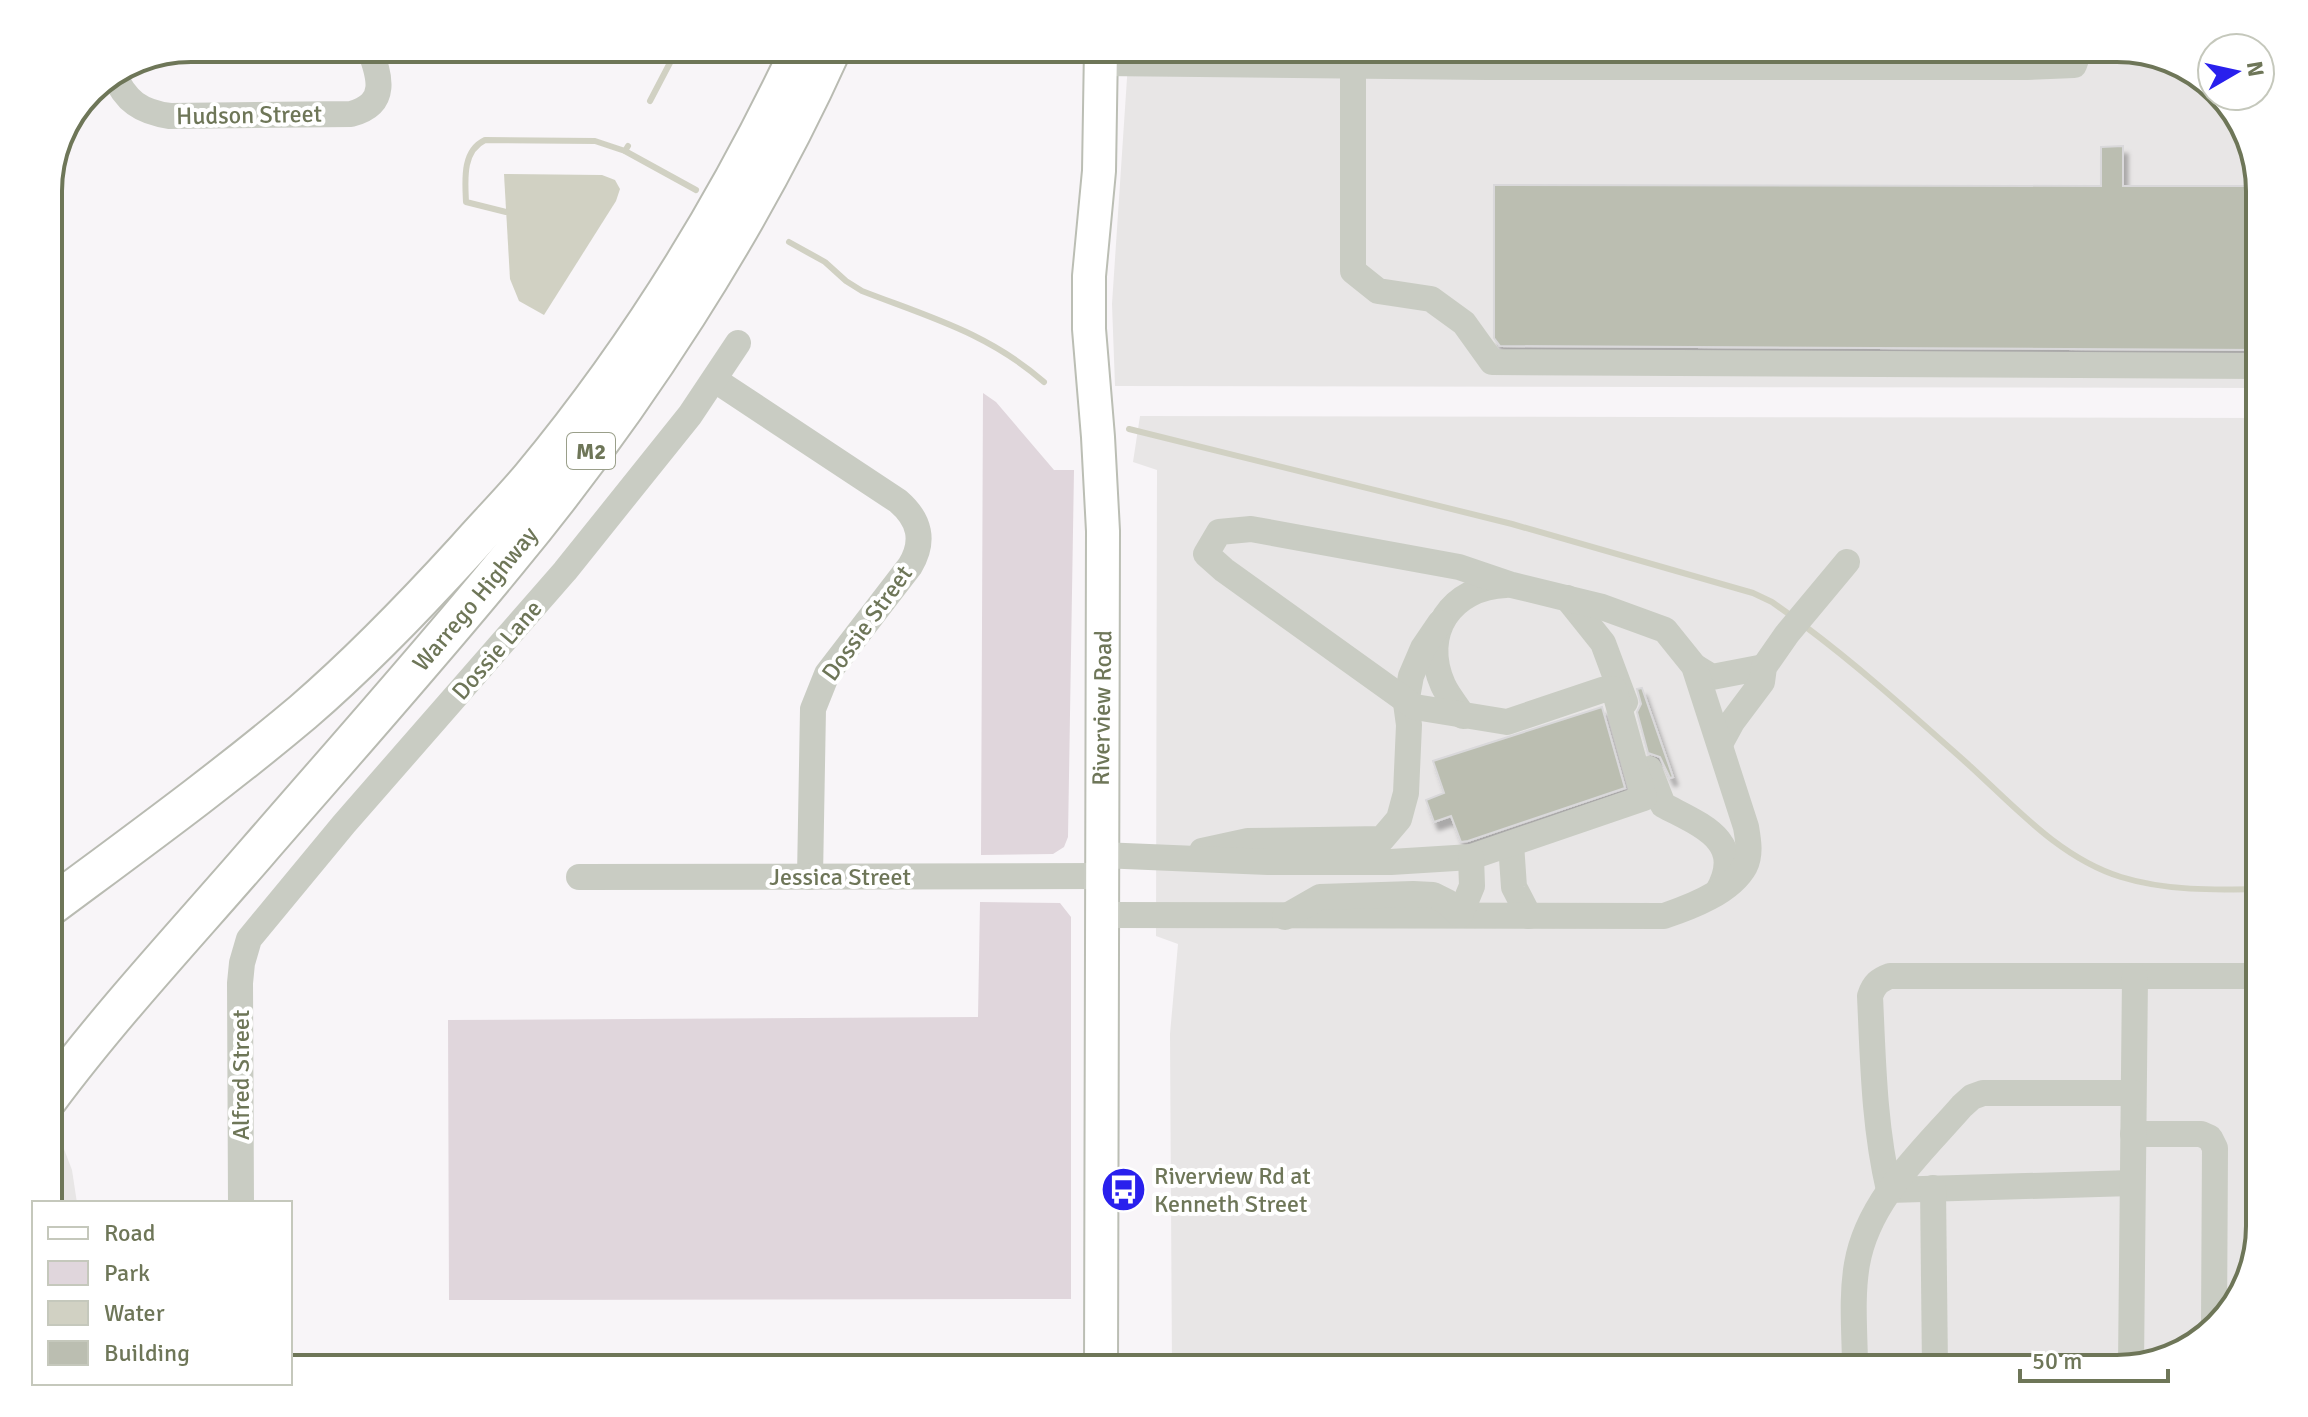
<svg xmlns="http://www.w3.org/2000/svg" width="2308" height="1417" font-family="Signika,sans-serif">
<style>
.built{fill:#e8e6e6}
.green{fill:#e0d6dc}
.water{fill:#d1d1c3}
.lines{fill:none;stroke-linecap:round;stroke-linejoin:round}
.stream{stroke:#d1d1c3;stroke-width:6}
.building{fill:#bbbeb1;stroke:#d9d8da;stroke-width:2;filter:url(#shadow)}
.major-casing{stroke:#bbbeb4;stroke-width:36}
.highway-casing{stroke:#b9bbb2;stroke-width:42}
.minor{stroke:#c9ccc3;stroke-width:26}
.major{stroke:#fff;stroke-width:32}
.highway{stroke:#fff;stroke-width:38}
.labels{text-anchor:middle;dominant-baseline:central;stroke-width:8;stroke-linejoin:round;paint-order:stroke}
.shield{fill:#fff;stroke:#9a9f8a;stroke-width:2}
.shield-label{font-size:22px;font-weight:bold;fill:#6e7658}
.street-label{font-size:24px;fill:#6e7658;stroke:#fff}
.poi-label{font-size:24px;fill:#6e7658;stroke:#fff;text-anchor:start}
.rim{fill:none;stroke:#6e7658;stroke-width:4}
</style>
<defs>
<filter id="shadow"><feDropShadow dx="4.5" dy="8" stdDeviation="2" flood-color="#0004"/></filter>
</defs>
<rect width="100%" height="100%" fill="#f8f5f8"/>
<g class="built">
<path d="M1129,48H2117L2189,67L2212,91V96H2217L2241,119L2260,182V388L1115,386L1112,304Z"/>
<path d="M1140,416L2260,418V1226L2241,1298L2189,1350L2117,1369H1172L1170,1034L1178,944L1156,936L1157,470L1133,462Z"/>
<path d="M48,1107L72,1170L77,1203H48Z"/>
</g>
<g class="green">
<path d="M983,393L996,402L1054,470H1074L1068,837L1064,847L1053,854L981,855Z"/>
<path d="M980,902L1060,903L1071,917V1299L449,1300L448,1020L978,1017Z"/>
</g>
<path class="water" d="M504,174L602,175L615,180L620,189L616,201L544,315L519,301L510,279Z"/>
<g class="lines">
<g class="stream">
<path d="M650,101L673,57L670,48"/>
<path d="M628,146L625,151L696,190"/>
<path d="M506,212L466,202C465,180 462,151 485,140L595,141L625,151"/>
<path d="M789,242L825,262L846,281L862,291C929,317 988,333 1044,382"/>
<path d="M1129,429L1512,524L1753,593L1772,602L1793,617"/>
<path d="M1802,624C1861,668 1915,717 1970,766C2015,807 2060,858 2121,877C2166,891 2214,890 2260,889"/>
</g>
</g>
<g class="building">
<path d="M2123,146V186H2260V350L1500,346L1494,338V185L2101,186V147Z"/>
<path d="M1642,688L1673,777L1670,778L1660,757L1648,753L1637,712L1641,704L1637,689Z"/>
<path d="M1602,707L1625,788L1468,841L1461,842L1451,816L1434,822L1426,800L1444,793L1433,761Z"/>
</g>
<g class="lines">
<defs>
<path id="major" d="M1101,48L1099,171L1089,276V329L1098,437L1103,531L1101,1369"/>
<g id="highway">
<path d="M48,908C134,844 221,781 303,712C361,662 414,607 466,550C487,526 510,503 531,478C639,348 729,201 801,48"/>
<path id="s1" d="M48,1099C112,1013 187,933 257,852C341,755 426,660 507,561C633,409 751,228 832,48"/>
</g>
</defs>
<use href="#major" class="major-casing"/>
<use href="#highway" class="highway-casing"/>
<g class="minor">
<path d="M1101,63L1486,67H2027L2074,65L2080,48"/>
<path d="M1353,65V271L1378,291L1431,299L1464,323L1492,362L2260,366"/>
<path d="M114,74C125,101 141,112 170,116L351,114C389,104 380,76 369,48"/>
<path d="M715,380L898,501C920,520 925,541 910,566L827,674L813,709L810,877"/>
<path d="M1567,598L1603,643L1625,702"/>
<path d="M1694,666L1712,677L1764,667"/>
<path d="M1463,716C1457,706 1448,696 1443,685C1420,633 1451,587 1506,585"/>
<path d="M1720,744L1732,722L1762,682L1764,667L1787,634L1847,562"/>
<path d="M1649,769L1663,805C1700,825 1746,840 1718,891"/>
<path d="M1511,844L1514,887L1529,916"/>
<path d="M1202,851L1248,841L1382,839L1399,819L1406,793L1409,725L1406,703L1411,676L1423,648L1440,623"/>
<path d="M1101,855L1268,862H1391L1471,857L1644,798L1614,689L1602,690L1507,722L1415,707L1224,570L1206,554L1219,532L1251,529L1459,567L1512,585L1602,607L1665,630L1694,666L1746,827C1748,839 1751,854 1745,866C1731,892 1691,907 1664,916L1102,915"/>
<path d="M579,877L1101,876"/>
<path d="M1285,917L1320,897L1413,894L1433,895L1447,902L1460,915L1472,886L1471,857"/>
<path d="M2133,1134H2201L2210,1138L2215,1148L2214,1324"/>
<path d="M2132,1183L1889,1190C1874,1126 1873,1061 1870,996C1874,984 1879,980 1890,976H2260"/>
<path d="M1933,1188L1935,1369"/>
<path d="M241,1203L240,983L242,963L249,939L344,824L565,571L690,415L738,343"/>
<path d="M2131,1365L2135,976"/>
<path d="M1855,1369C1855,1335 1851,1298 1857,1264C1868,1200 1921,1153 1962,1106L1972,1097L1983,1093H2133"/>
</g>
<use href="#major" class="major"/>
<use href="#highway" class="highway"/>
</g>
<defs>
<symbol id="bus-disc" viewBox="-11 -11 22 22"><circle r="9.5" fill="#2920ed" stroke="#fff"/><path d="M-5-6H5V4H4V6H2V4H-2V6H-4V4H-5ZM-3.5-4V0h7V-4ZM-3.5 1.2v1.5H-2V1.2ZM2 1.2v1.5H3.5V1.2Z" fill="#fff"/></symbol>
</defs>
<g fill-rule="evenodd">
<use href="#bus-disc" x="1098" y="1164" width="51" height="51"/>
</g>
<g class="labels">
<rect class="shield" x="567" y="433" width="48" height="36" rx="6"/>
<g class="shield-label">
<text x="591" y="451">M2</text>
</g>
<g class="street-label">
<text transform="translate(249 115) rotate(-1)">Hudson Street</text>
<text stroke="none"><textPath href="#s1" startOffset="658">Warrego Highway</textPath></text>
<text transform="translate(867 623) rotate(-54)">Dossie Street</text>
<text transform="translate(497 650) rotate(-49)">Dossie Lane</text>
<text transform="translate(1102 708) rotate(-89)">Riverview Road</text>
<text x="840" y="877">Jessica Street</text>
<text transform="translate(241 1075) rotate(-90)">Alfred Street</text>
</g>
<g class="poi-label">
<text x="1154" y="1176">Riverview Rd at<tspan x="1154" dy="28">Kenneth Street</tspan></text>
</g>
</g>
<path d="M0 0H2308V1417H0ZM191 62H2117A129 129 0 0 1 2246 191V1226A129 129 0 0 1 2117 1355H191A129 129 0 0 1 62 1226V191A129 129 0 0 1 191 62Z" fill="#fff" fill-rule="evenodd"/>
<path class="rim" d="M191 62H2117A129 129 0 0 1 2246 191V1226A129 129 0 0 1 2117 1355H191A129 129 0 0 1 62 1226V191A129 129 0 0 1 191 62Z"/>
<rect x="32" y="1201" width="260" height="184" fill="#ffffff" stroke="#c5c8bc" stroke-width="2"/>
<rect x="48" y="1227" width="40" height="12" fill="#ffffff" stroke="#c5c8bc" stroke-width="2"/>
<text x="104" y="1241" font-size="24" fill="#6e7658">Road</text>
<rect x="48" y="1261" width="40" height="24" fill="#e0d6dc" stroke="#c5c8bc" stroke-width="2"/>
<text x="104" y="1281" font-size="24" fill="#6e7658">Park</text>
<rect x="48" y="1301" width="40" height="24" fill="#d1d1c3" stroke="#c5c8bc" stroke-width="2"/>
<text x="104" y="1321" font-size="24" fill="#6e7658">Water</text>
<rect x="48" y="1341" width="40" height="24" fill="#bbbeb1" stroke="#c5c8bc" stroke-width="2"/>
<text x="104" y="1361" font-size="24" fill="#6e7658">Building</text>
<g transform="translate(2236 72) rotate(81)"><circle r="38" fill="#ffffff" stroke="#c5c8bc" stroke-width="2"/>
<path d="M0-6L14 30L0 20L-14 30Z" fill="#2920ed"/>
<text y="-12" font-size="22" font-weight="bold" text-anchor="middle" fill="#6e7658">N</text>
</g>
<path d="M2020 1369v12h148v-12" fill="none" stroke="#6e7658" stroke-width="4"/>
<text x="2032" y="1369" font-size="24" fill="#6e7658" stroke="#ffffff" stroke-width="6" paint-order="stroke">50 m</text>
</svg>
